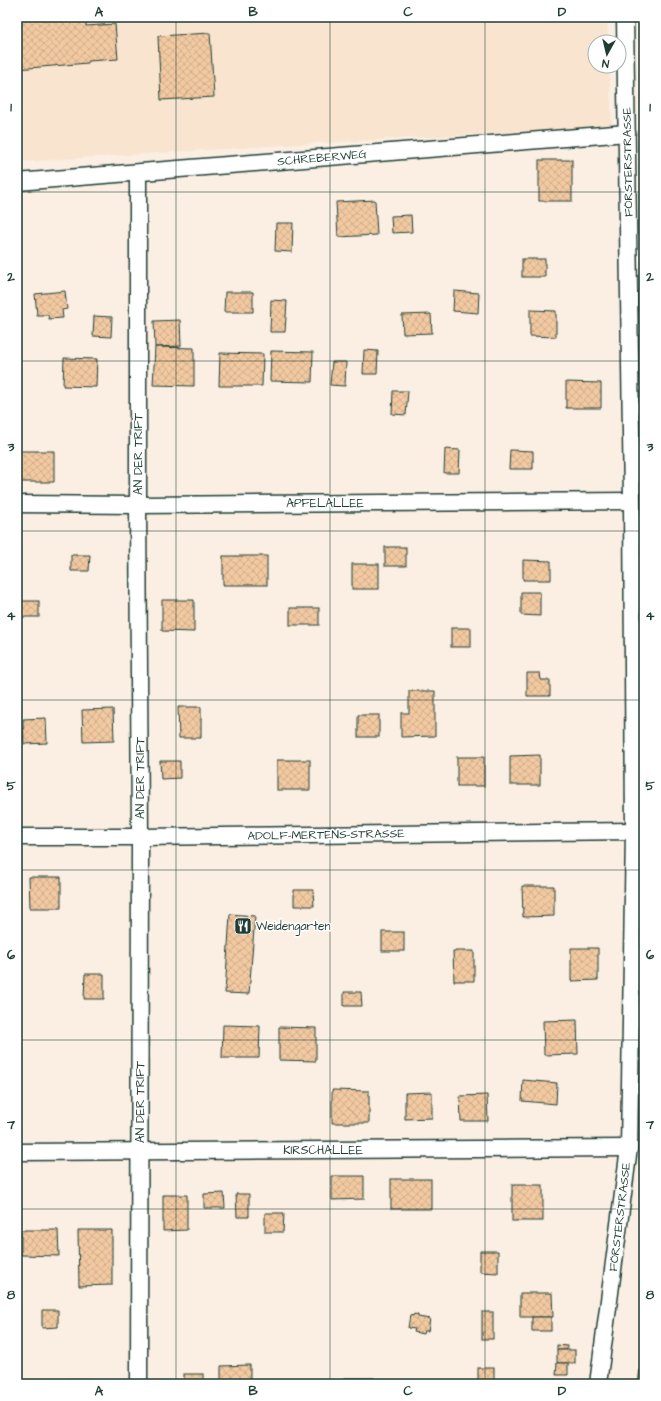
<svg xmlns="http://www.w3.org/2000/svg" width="661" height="1401" font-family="'Architects Daughter',sans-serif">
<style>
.built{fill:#f8e4cf}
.building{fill:url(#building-cross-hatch);stroke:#1f3d34}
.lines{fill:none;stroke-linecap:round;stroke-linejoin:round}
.minor-casing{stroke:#1f3d34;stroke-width:19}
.minor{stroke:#fff;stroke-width:16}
.grid{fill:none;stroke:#1f3d34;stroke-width:1;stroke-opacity:0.55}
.labels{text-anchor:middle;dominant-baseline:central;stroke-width:3;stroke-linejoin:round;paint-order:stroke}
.street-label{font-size:12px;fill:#1f3d34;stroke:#fff}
.poi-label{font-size:12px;fill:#1f3d34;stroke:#fff;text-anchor:start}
.neatline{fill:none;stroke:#1f3d34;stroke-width:1.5}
.grid-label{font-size:13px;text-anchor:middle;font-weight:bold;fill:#1f3d34}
</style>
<defs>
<pattern id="building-cross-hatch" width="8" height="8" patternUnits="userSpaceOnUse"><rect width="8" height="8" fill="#f2c9a1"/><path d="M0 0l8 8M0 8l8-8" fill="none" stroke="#cfae8b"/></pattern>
</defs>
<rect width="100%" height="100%" fill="#fbefe3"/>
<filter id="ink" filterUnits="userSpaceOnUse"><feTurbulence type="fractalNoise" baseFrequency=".025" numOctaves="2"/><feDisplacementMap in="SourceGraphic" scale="8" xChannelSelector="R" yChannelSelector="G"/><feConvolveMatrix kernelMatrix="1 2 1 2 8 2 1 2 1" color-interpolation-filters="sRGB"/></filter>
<g filter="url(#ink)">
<path class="built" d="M17,17H607L608,42H595V66H609L612,127L302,144L17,162Z"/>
<g class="building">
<path d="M17,17H86V26L115,24L118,59L88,61V63L17,69Z"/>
<path d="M210,33L214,97L161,100L158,36Z"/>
<rect x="539" y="160" width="33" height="41"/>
<path d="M375,200L377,235L338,237L336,202Z"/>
<path d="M411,215L412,232L392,233L391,216Z"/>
<path d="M276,223H293L292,252L275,251Z"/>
<rect x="522" y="259" width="23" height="18"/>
<path d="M65,291L67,309L62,310L63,318L49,319L48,315H37L35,294Z"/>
<path d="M454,291L479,293L478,313L453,311Z"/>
<path d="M225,292H253V312H224Z"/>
<path d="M271,300L287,301L285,332H270Z"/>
<path d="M530,310L556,311V337L530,336Z"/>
<path d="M431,314L432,333L403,334L402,315Z"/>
<path d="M94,316L112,317L111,337L93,336Z"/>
<path d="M180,320L181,346L155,347L154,321Z"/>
<path d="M155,347L194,348V386L153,385Z"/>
<path d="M364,350L378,351L377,374H363Z"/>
<path d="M271,351L313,352L312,382L270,381Z"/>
<path d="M220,353L263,354L262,386H219Z"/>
<path d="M64,358L97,359L96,387L63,386Z"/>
<path d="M332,362H346L345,386L330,385Z"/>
<path d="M566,382L601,383V408H566Z"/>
<path d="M393,391H408L406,415L392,414Z"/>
<path d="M445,449L460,450L459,473H444Z"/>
<path d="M510,450L533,451V469H509Z"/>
<path d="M19,451H54V482H18Z"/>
<rect x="385" y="547" width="21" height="19"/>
<path d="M71,555H90L89,571H71Z"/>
<rect x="223" y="556" width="44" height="29"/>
<path d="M523,560L551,561V580H523Z"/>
<rect x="352" y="564" width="27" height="25"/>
<path d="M521,592H540V616L521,615Z"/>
<path d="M162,600H194V632L162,631Z"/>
<rect x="20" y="601" width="19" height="16"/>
<rect x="290" y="608" width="29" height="17"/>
<rect x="451" y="628" width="20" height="19"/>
<path d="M527,673H540L541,680H550V696H527Z"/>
<path d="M409,691H435V736L401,737V713H409Z"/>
<path d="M178,707H201V738H179Z"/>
<path d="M113,709L114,741L83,742L82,710Z"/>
<rect x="358" y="715" width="21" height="22"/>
<path d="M46,718L47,743L24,744L23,719Z"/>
<path d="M540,755V785H510V756Z"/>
<rect x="457" y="757" width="27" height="29"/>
<rect x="277" y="760" width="33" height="30"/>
<path d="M160,761H180V778L161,779Z"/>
<path d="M29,877H61V908H30Z"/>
<path d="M522,886H554V916L523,917Z"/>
<path d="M294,890H313L314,906H294Z"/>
<path d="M230,914L255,916L249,994L225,993Z"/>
<rect x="382" y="932" width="22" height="19"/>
<path d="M571,948H598V980L571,981Z"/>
<path d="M453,951H474V981H454Z"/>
<path d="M85,974H104V999H84Z"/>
<path d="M344,992H361L362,1006H344Z"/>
<path d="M577,1020L578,1054L544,1055L543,1021Z"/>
<path d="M223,1025L260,1026L259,1058H222Z"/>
<path d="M279,1027L316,1028V1061L279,1060Z"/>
<path d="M523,1080L557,1083L556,1104L522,1101Z"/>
<path d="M332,1090L369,1091V1123H332Z"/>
<path d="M432,1092V1118L405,1119V1093Z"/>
<path d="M487,1095L488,1121H461L460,1096Z"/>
<path d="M332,1176H364V1199L332,1200Z"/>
<rect x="391" y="1179" width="40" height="30"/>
<rect x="512" y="1185" width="31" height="36"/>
<path d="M224,1193L225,1208H204V1194Z"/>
<path d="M236,1194H249V1217H237Z"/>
<path d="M163,1195H187V1230L163,1231Z"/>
<path d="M265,1213H284L283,1232H265Z"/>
<path d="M21,1230H58L59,1256L21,1255Z"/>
<path d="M78,1230H112V1285L79,1286Z"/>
<path d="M480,1251H498V1273L480,1272Z"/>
<path d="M520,1293H552L553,1317H520Z"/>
<path d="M42,1310H58V1327L42,1328Z"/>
<rect x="482" y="1312" width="11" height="27"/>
<path d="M414,1314L418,1315V1317L430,1319L428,1331H424L423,1334L414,1332L415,1329L408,1328L410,1315L413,1316Z"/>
<rect x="532" y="1317" width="19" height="14"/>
<path d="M557,1345L567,1346V1350H557Z"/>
<rect x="557" y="1350" width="18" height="13"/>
<path d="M557,1363H568V1375H556Z"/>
<path d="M250,1365V1384H221V1366Z"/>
<path d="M640,1367H644V1384H638Z"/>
<rect x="478" y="1368" width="16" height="16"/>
<rect x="184" y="1374" width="19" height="10"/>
<rect x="344" y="1378" width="30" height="6"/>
<rect x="69" y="1379" width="19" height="5"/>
</g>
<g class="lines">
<defs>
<g id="minor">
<path d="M138,173V505L140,837L139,1384"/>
<path d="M17,182L627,133"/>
<path d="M17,504L138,505L632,501"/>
<path d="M17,837H140L634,831"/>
<path d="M17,1152L629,1148"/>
<path d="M598,1384L629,1148L634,831L632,501L625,17"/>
</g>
</defs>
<use href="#minor" class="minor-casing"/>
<use href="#minor" class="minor"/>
</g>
</g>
<path class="grid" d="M176,17V1384M330,17V1384M485,17V1384M17,192H644M17,361H644M17,531H644M17,700H644M17,870H644M17,1040H644M17,1209H644"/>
<defs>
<symbol id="restaurant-square" viewBox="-11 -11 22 22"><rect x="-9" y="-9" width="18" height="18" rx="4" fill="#1f3d34" stroke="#fff"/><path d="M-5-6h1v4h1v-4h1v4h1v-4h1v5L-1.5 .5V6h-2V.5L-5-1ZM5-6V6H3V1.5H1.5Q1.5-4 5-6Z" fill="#fff"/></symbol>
</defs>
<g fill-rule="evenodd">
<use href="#restaurant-square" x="233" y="916" width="20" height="20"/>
</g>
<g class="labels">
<g class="street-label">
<text transform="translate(322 158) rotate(-5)">SCHREBERWEG</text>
<text transform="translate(628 162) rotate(-91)">FÖRSTERSTRASSE</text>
<text transform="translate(138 454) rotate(-90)">AN DER TRIFT</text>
<text x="325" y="503">APFELALLEE</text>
<text transform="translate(140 778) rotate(-90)">AN DER TRIFT</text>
<text transform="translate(326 835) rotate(-1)">ADOLF-MERTENS-STRASSE</text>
<text transform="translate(140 1102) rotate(-90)">AN DER TRIFT</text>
<text x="323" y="1150">KIRSCHALLEE</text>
<text transform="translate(620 1217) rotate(-83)">FÖRSTERSTRASSE</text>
</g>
<g class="poi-label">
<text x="256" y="926">Weidengarten</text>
</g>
</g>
<rect width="661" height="1401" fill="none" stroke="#fff" stroke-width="44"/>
<g transform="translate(607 54) rotate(188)"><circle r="19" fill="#ffffff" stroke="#a5b1ae"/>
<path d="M0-3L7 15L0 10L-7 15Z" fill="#1f3d34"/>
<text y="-6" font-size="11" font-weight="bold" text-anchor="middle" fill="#1f3d34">N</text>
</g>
<rect x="22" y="22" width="617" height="1357" class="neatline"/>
<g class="grid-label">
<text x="99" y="16">A</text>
<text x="253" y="16">B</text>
<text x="408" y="16">C</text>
<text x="562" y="16">D</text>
<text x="11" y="111">1</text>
<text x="650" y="111">1</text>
<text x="11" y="281">2</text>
<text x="650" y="281">2</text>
<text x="11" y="451">3</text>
<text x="650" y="451">3</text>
<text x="11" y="620">4</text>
<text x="650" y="620">4</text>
<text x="11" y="790">5</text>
<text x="650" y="790">5</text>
<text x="11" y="959">6</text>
<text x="650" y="959">6</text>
<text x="11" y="1129">7</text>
<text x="650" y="1129">7</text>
<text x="11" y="1299">8</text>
<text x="650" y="1299">8</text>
<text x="99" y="1395">A</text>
<text x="253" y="1395">B</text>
<text x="408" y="1395">C</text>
<text x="562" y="1395">D</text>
</g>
</svg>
